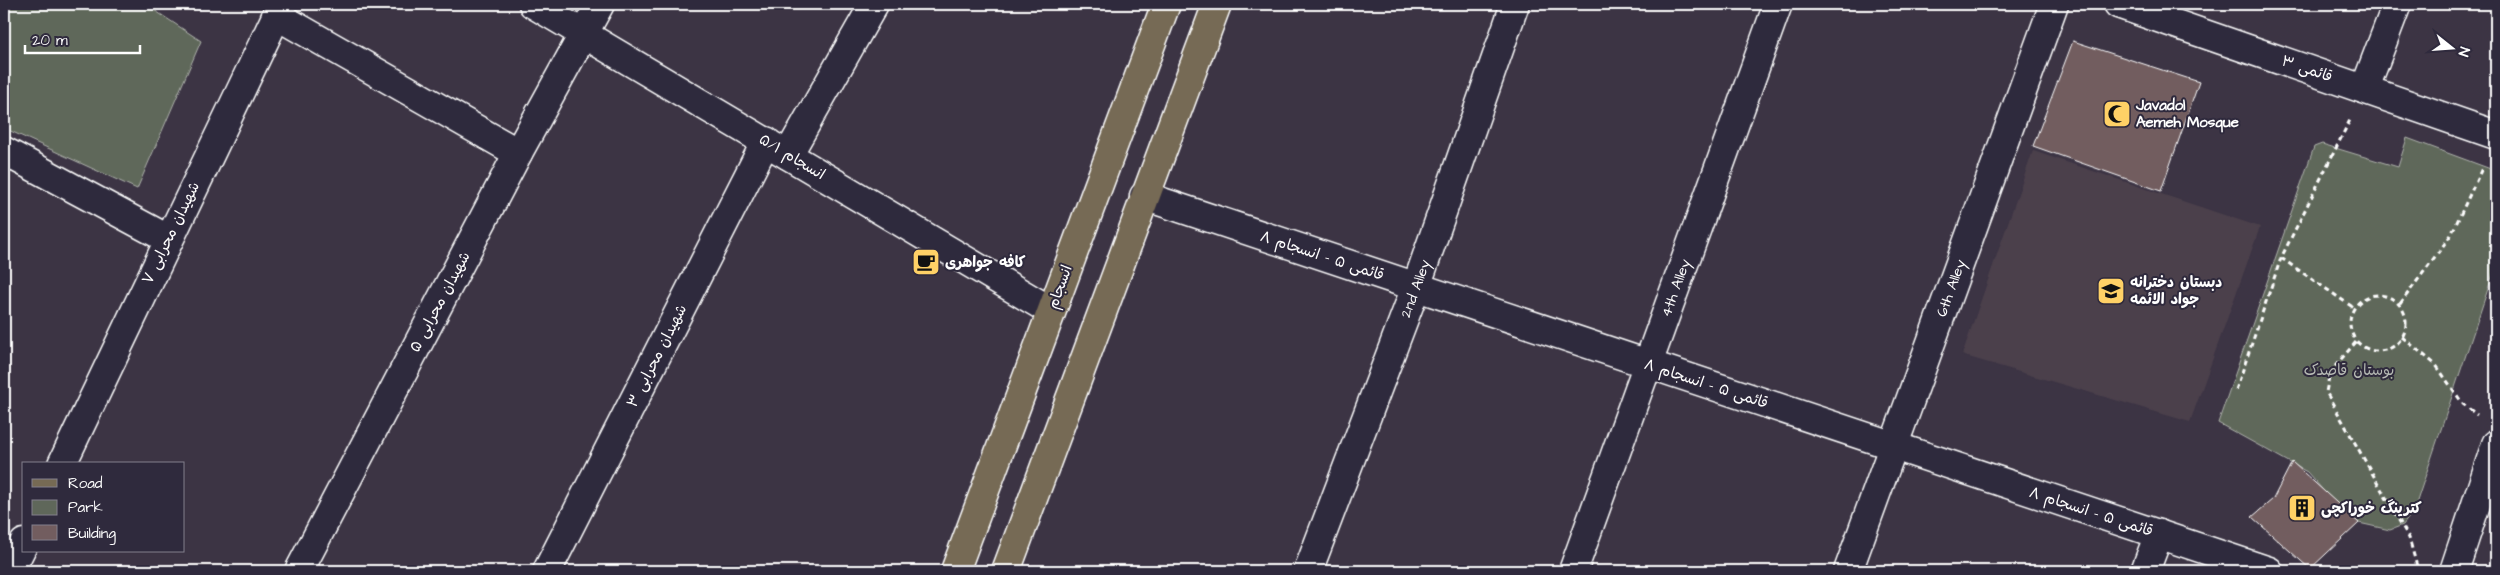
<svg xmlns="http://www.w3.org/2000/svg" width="2500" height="575" font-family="'Architects Daughter','Playpen Sans Arabic',sans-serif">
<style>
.built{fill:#4c404c}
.green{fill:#5f675a;stroke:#afb3ac}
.building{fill:#725d5f;stroke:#fff}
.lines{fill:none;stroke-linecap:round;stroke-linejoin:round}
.minor-casing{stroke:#fff;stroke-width:31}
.major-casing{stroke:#fff;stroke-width:31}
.path{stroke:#fff;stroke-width:3;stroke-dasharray:5 4;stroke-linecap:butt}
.minor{stroke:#2f2a3d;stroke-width:28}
.major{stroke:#766a54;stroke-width:28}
.labels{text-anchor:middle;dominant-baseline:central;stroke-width:4;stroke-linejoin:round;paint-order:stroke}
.street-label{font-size:15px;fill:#fff;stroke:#2f2a3d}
.poi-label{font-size:15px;font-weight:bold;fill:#fff;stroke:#2f2a3d;text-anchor:start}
.park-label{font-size:15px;fill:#b7bbb5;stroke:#2f2a3d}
</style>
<rect width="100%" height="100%" fill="#3c3444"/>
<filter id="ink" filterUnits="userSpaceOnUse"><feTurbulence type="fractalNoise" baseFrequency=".02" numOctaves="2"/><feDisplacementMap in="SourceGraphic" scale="10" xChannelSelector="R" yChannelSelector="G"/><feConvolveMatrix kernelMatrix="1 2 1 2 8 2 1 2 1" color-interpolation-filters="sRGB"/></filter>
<g filter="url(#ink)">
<path class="built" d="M2033,151L2260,227L2190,422L1962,355Z"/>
<g class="green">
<path d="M8,4H145L201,41L137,189L4,128V12Z"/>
<path d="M2407,138L2496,171V265L2414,510L2403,525L2390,530L2359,523L2336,505L2307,472L2218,423L2314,147L2322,144L2398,167Z"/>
</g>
<g class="building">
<path d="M2073,41L2199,82L2161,191L2033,146Z"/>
<path d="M2292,462L2359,523L2310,569L2252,517L2273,499Z"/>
</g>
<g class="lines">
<defs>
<g id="minor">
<path d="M533,4L1051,311"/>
<path d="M2118,4L2496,135"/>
<path d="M276,15L518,153"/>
<path d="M2365,88L2397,4"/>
<path d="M4,151L168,239"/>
<path d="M788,155L874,4"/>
<path d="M1144,196L2269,571"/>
<path d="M62,464L282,4"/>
<path d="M10,571L24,543"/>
<path d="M299,571L518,153L600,4"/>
<path d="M547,571L766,141"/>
<path id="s1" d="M1308,571L1416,287L1515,4"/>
<path id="s2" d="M1573,571L1778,4"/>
<path id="s3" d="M1848,571L2054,4"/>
<path d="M2145,571L2159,534"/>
<path d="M2454,571L2496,444"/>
</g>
<g id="major">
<path d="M955,571L1166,4"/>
<path d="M1006,571L1217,4"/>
</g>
</defs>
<use href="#minor" class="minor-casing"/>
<use href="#major" class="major-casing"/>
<g class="path">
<path d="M2281,258L2354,308"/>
<circle cx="2378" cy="323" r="28"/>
<path d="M2400,304L2451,235L2483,166"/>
<path d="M2402,337L2436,365L2463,404L2477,415"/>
<path d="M2356,342L2330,372L2326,392L2409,538L2418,570"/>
<path d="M2236,390L2281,258L2350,120"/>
</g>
<use href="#minor" class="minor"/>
<use href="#major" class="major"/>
</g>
</g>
<defs>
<symbol id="mosque-square" viewBox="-11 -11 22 22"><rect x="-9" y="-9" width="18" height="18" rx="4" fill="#ffd166" stroke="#2f2a3d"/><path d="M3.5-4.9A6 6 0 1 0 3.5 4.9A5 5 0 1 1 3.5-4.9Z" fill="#111"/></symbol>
<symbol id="cafe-square" viewBox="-11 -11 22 22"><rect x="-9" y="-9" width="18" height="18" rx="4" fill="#ffd166" stroke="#2f2a3d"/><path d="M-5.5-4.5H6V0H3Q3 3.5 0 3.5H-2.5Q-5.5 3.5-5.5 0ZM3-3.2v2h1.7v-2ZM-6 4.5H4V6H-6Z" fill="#111"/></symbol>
<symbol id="school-square" viewBox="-11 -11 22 22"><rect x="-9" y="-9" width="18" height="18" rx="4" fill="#ffd166" stroke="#2f2a3d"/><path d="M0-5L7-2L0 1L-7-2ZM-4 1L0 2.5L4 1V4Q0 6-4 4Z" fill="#111"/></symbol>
<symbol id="building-square" viewBox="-11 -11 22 22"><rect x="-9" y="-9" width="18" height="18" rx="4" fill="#ffd166" stroke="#2f2a3d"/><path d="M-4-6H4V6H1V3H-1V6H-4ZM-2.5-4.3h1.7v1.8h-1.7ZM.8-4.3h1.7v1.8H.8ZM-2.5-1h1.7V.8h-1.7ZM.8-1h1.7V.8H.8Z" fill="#111"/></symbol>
</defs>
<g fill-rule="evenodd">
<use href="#mosque-square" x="2101" y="98" width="32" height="32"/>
<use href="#cafe-square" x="910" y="246" width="32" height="32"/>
<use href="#school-square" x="2095" y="275" width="32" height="32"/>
<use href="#building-square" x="2286" y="492" width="32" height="32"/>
</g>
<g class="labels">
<g class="street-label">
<text transform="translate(2307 69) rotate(19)">قائمی ۳</text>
<text transform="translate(792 157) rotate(31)">انسجام ۵/۱</text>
<text transform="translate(171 233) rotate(-64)">شهیدان محرابی ۷</text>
<text transform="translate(1322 256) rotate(18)">قائمی ۵ - انسجام ۸</text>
<text transform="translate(1060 287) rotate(-70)">انسجام</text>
<text stroke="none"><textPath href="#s2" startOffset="301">4th Alley</textPath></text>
<text stroke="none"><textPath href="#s3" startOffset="301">6th Alley</textPath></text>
<text stroke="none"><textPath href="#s1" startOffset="302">2nd Alley</textPath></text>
<text transform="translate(440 302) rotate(-62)">شهیدان محرابی ۵</text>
<text transform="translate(657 356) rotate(-63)">شهیدان محرابی ۳</text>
<text transform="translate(1706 384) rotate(18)">قائمی ۵ - انسجام ۸</text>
<text transform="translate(2091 512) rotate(18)">قائمی ۵ - انسجام ۸</text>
</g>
<g class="poi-label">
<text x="2136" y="105">Javadol<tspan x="2136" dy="17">Aemeh Mosque</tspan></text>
<text x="945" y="262">کافه جواهری</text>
<text x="2130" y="282">دبستان دخترانه<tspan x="2130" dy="17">جواد الائمه</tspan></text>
<text x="2321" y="508">کترینگ خوراکچی</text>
</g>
<g class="park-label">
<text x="2349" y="370">بوستان قاصدک</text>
</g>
</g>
<rect width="2500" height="575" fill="none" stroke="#2f2a3d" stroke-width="20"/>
<rect x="10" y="10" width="2480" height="555" fill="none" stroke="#fff" stroke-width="2" filter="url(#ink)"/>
<rect x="22" y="462" width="162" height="90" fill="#2f2a3d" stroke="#827f8b"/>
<rect x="32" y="479" width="25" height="8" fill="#766a54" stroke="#827f8b"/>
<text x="68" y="488" font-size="15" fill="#ffffff">Road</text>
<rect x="32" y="500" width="25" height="15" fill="#5f675a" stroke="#827f8b"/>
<text x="68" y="512" font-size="15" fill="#ffffff">Park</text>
<rect x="32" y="525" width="25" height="15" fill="#725d5f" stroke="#827f8b"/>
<text x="68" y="538" font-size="15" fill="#ffffff">Building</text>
<g transform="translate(2452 48) rotate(107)" stroke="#2f2a3d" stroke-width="4" paint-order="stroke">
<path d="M0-4L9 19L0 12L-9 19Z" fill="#ffffff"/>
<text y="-8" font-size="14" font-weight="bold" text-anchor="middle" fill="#ffffff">N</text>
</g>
<path d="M25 45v8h115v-8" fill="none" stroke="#ffffff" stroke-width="2.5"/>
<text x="32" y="45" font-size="15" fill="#ffffff" stroke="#2f2a3d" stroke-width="4" paint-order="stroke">20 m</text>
</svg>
